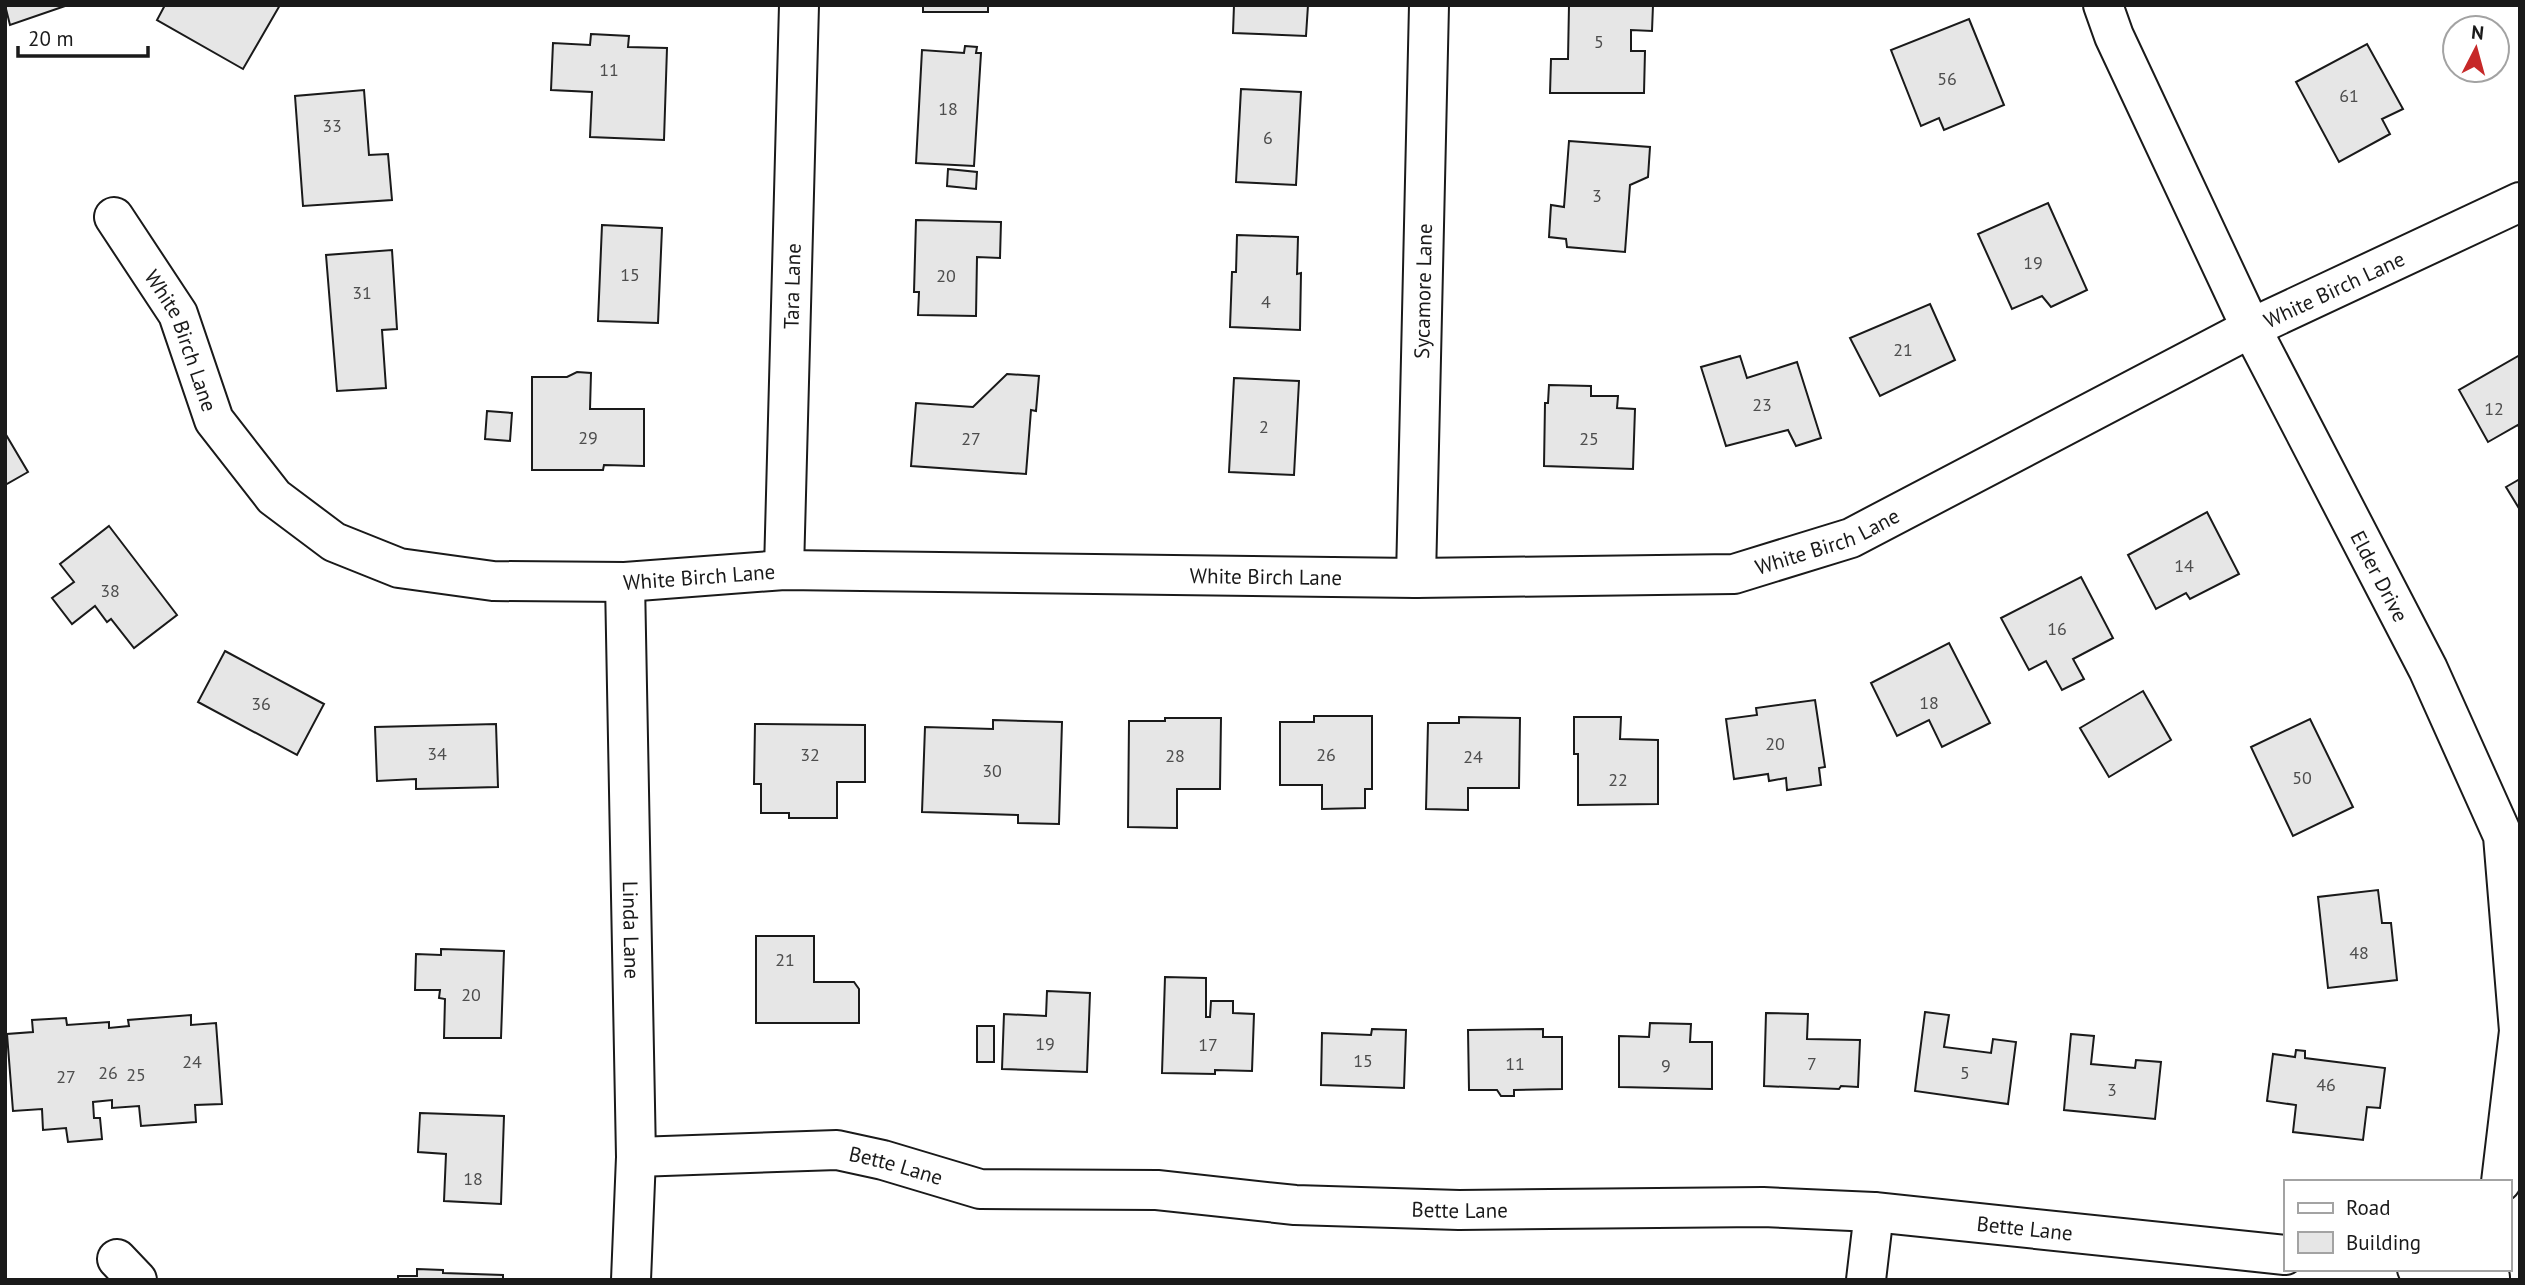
<svg xmlns="http://www.w3.org/2000/svg" width="2525" height="1285" font-family="'PT Sans',sans-serif">
<style>
.building{fill:#e6e6e6;stroke:#1a1a1a;stroke-width:2}
.lines{fill:none;stroke-linecap:round;stroke-linejoin:round}
.minor-casing{stroke:#1a1a1a;stroke-width:42}
.minor{stroke:#fff;stroke-width:38}
.labels{text-anchor:middle;dominant-baseline:central;stroke-width:5;stroke-linejoin:round;paint-order:stroke}
.number-label{font-size:18px;fill:#4d4d4d}
.street-label{font-size:21px;fill:#1a1a1a;stroke:#fff}
</style>
<rect width="100%" height="100%" fill="#fff"/>
<g class="building">
<path d="M5,5H68L10,25Z"/>
<path d="M165,5H280L243,69L157,20Z"/>
<rect x="923" y="5" width="65" height="7"/>
<path d="M1234,5H1308L1306,36L1233,33Z"/>
<path d="M1569,5H1653L1652,31L1631,30V51H1645L1644,93H1550L1551,59H1568Z"/>
<path d="M1969,19L2004,105L1944,130L1939,118L1921,126L1891,50Z"/>
<path d="M591,34L629,36L628,47L667,48L664,140L590,137L592,92L551,90L553,43L590,45Z"/>
<path d="M2367,44L2403,109L2382,119L2390,134L2339,162L2296,82Z"/>
<path d="M965,46L977,47L976,53H981L974,166L916,163L922,50L964,53Z"/>
<path d="M1241,89L1301,92L1296,185L1236,182Z"/>
<path d="M364,90L369,155L388,154L392,200L303,206L295,96Z"/>
<path d="M1569,141L1650,147L1648,177L1630,185L1625,252L1567,247L1566,239L1549,237L1551,205L1564,207Z"/>
<path d="M948,169L977,172L976,189L947,186Z"/>
<path d="M2048,203L2087,290L2051,307L2042,296L2012,309L1978,234Z"/>
<path d="M916,220L1001,222L1000,258L977,257L976,316L918,315L919,292H914Z"/>
<path d="M602,225L662,228L658,323L598,321Z"/>
<path d="M1237,235L1298,237L1297,274L1301,273L1300,330L1230,327L1232,272H1236Z"/>
<path d="M392,250L397,329L382,330L386,388L337,391L326,255Z"/>
<path d="M1930,304L1955,360L1880,396L1850,338Z"/>
<path d="M2520,355V429L2518,425L2488,442L2459,390Z"/>
<path d="M1740,356L1747,378L1797,362L1821,438L1796,446L1788,430L1726,446L1701,367Z"/>
<path d="M577,372L591,373L590,409H644V466L604,465L603,470H532V377H567Z"/>
<path d="M1007,374L1039,376L1036,411L1031,410L1026,474L911,466L916,403L973,407Z"/>
<path d="M1234,378L1299,381L1294,475L1229,472Z"/>
<path d="M1549,385L1591,386V396H1618L1617,408L1635,409L1633,469L1544,466L1545,403H1548Z"/>
<path d="M487,411L512,413L510,441L485,439Z"/>
<path d="M5,433L28,472L5,485Z"/>
<path d="M2520,479V510L2506,487Z"/>
<path d="M2207,512L2239,574L2190,599L2186,593L2156,609L2128,555Z"/>
<path d="M109,526L177,615L134,648L111,619L107,622L95,606L72,624L52,598L74,582L60,564Z"/>
<path d="M2081,577L2113,638L2073,659L2084,679L2062,690L2046,661L2029,670L2001,618Z"/>
<path d="M1949,643L1990,723L1942,747L1929,720L1897,736L1871,683Z"/>
<path d="M225,651L324,704L297,755L198,702Z"/>
<path d="M2143,691L2171,740L2109,777L2080,728Z"/>
<path d="M1815,700L1825,767L1819,768L1821,785L1787,790L1786,778L1769,781L1768,774L1734,779L1726,719L1757,715L1756,708Z"/>
<path d="M1314,716H1372V789H1365V808L1322,809V785H1280V722H1314Z"/>
<path d="M1459,717L1520,718L1519,788H1468V810L1426,809L1428,723H1459Z"/>
<path d="M1574,717H1621L1620,739L1658,740V804L1578,805V754H1574Z"/>
<path d="M1165,718H1221L1220,789H1177V828L1128,827L1129,721H1165Z"/>
<path d="M2310,719L2353,807L2293,836L2251,747Z"/>
<path d="M993,720L1062,722L1059,824L1018,823V815L922,812L925,727L993,729Z"/>
<path d="M496,724L498,787L416,789V779L377,781L375,727Z"/>
<path d="M755,724L865,725V782H837V818H789V813H761V784H754Z"/>
<path d="M2378,890L2382,923H2391L2397,980L2328,988L2318,897Z"/>
<path d="M756,936H814V982H854L859,989V1023H756Z"/>
<path d="M441,949L504,951L501,1038H444L445,999L439,998L440,990H415L416,954L441,955Z"/>
<path d="M1165,977L1206,978V1017H1210L1211,1001H1233V1013L1254,1014L1252,1071L1215,1070V1074L1162,1073Z"/>
<path d="M1047,991L1090,993L1087,1072L1002,1069L1004,1014L1046,1016Z"/>
<path d="M1925,1012L1949,1015L1944,1047L1991,1053L1993,1039L2016,1042L2008,1104L1915,1091Z"/>
<path d="M1766,1013L1808,1014L1807,1039L1860,1040L1858,1087L1841,1086L1839,1089L1764,1086Z"/>
<path d="M191,1015V1025L216,1023L222,1104L195,1105L196,1122L141,1126L139,1106L112,1108V1100L93,1102L94,1118H100L102,1139L68,1142L66,1128L43,1130L42,1109L13,1111L7,1034L33,1032L32,1020L66,1018L67,1025L109,1022V1028L129,1026L128,1020Z"/>
<path d="M1650,1023L1691,1024L1690,1042H1712V1089L1619,1087V1036L1649,1037Z"/>
<rect x="977" y="1026" width="17" height="36"/>
<path d="M1372,1029L1406,1030L1404,1088L1321,1085L1322,1033L1371,1035Z"/>
<path d="M1543,1029V1037H1562V1089L1514,1090V1096H1501L1497,1090H1469L1468,1030Z"/>
<path d="M2071,1034L2094,1036L2091,1064L2135,1068L2136,1060L2161,1062L2155,1119L2064,1110Z"/>
<path d="M2296,1050L2305,1051V1058L2385,1068L2380,1108L2367,1107L2363,1140L2293,1132L2296,1105L2267,1101L2273,1054L2295,1057Z"/>
<path d="M420,1113L504,1116L501,1204L444,1201L446,1154L418,1152Z"/>
<path d="M417,1269L443,1270V1273L503,1275V1280H398V1276H417Z"/>
</g>
<g class="lines">
<defs>
<g id="minor">
<path id="s1" d="M2103,5L2114,36L2251,328L2428,669L2503,836L2519,1031L2501,1182"/>
<path id="s2" d="M114,217L178,314L214,420L274,497L334,542L399,568L493,581L625,582L784,570L1416,578L1734,574L1851,538L2251,328L2520,202"/>
<path id="s3" d="M784,570L799,5"/>
<path id="s4" d="M1416,578L1429,5"/>
<path id="s5" d="M625,582L636,1157L631,1280"/>
<path id="s6" d="M636,1157L837,1150L883,1160L980,1189L1157,1190L1295,1205L1459,1210L1763,1207L1874,1212L2285,1255"/>
<path d="M117,1259L137,1280"/>
<path d="M2417,1269L2490,1277"/>
<path d="M1866,1280L1874,1212"/>
</g>
</defs>
<use href="#minor" class="minor-casing"/>
<use href="#minor" class="minor"/>
</g>
<g class="labels">
<g class="number-label">
<text x="1599" y="41">5</text>
<text x="609" y="69">11</text>
<text x="1947" y="78">56</text>
<text x="2349" y="95">61</text>
<text x="948" y="108">18</text>
<text x="332" y="125">33</text>
<text x="1268" y="137">6</text>
<text x="1597" y="195">3</text>
<text x="2033" y="262">19</text>
<text x="630" y="274">15</text>
<text x="946" y="275">20</text>
<text x="362" y="292">31</text>
<text x="1266" y="301">4</text>
<text x="1903" y="349">21</text>
<text x="1762" y="404">23</text>
<text x="2494" y="408">12</text>
<text x="1264" y="426">2</text>
<text x="588" y="437">29</text>
<text x="971" y="438">27</text>
<text x="1589" y="438">25</text>
<text x="2184" y="565">14</text>
<text x="110" y="590">38</text>
<text x="2057" y="628">16</text>
<text x="1929" y="702">18</text>
<text x="261" y="703">36</text>
<text x="1775" y="743">20</text>
<text x="437" y="753">34</text>
<text x="810" y="754">32</text>
<text x="1326" y="754">26</text>
<text x="1175" y="755">28</text>
<text x="1473" y="756">24</text>
<text x="992" y="770">30</text>
<text x="2302" y="777">50</text>
<text x="1618" y="779">22</text>
<text x="2359" y="952">48</text>
<text x="785" y="959">21</text>
<text x="471" y="994">20</text>
<text x="1045" y="1043">19</text>
<text x="1208" y="1044">17</text>
<text x="1363" y="1060">15</text>
<text x="192" y="1061">24</text>
<text x="1515" y="1063">11</text>
<text x="1812" y="1063">7</text>
<text x="1666" y="1065">9</text>
<text x="108" y="1072">26</text>
<text x="1965" y="1072">5</text>
<text x="136" y="1074">25</text>
<text x="66" y="1076">27</text>
<text x="2326" y="1084">46</text>
<text x="2112" y="1089">3</text>
<text x="473" y="1178">18</text>
</g>
<g class="street-label">
<text stroke="none"><textPath href="#s3" startOffset="284">Tara Lane</textPath></text>
<text stroke="none"><textPath href="#s2" startOffset="2473">White Birch Lane</textPath></text>
<text stroke="none"><textPath href="#s4" startOffset="287">Sycamore Lane</textPath></text>
<text stroke="none"><textPath href="#s2" startOffset="142">White Birch Lane</textPath></text>
<text stroke="none"><textPath href="#s2" startOffset="1906">White Birch Lane</textPath></text>
<text stroke="none"><textPath href="#s2" startOffset="772">White Birch Lane</textPath></text>
<text stroke="none"><textPath href="#s2" startOffset="1339">White Birch Lane</textPath></text>
<text stroke="none"><textPath href="#s1" startOffset="635">Elder Drive</textPath></text>
<text stroke="none"><textPath href="#s5" startOffset="348">Linda Lane</textPath></text>
<text stroke="none"><textPath href="#s6" startOffset="262">Bette Lane</textPath></text>
<text stroke="none"><textPath href="#s6" startOffset="830">Bette Lane</textPath></text>
<text stroke="none"><textPath href="#s6" startOffset="1396">Bette Lane</textPath></text>
</g>
</g>
<rect width="2525" height="1285" fill="none" stroke="#1a1a1a" stroke-width="14"/>
<rect x="2284" y="1180" width="228" height="91" fill="#ffffff" stroke="#a3a3a3" stroke-width="2"/>
<rect x="2298" y="1203" width="35" height="10" fill="#ffffff" stroke="#a3a3a3" stroke-width="2"/>
<text x="2346" y="1215" font-size="21" fill="#1a1a1a">Road</text>
<rect x="2298" y="1232" width="35" height="21" fill="#e6e6e6" stroke="#a3a3a3" stroke-width="2"/>
<text x="2346" y="1250" font-size="21" fill="#1a1a1a">Building</text>
<g transform="translate(2476 49) rotate(6)"><circle r="33" fill="#ffffff" stroke="#a3a3a3" stroke-width="2"/>
<path d="M0-5L12 26L0 18L-12 26Z" fill="#c62828"/>
<text y="-10" font-size="19" font-weight="bold" text-anchor="middle" fill="#1a1a1a">N</text>
</g>
<path d="M18 46v10h130v-10" fill="none" stroke="#1a1a1a" stroke-width="3.5"/>
<text x="28" y="46" font-size="21" fill="#1a1a1a" stroke="#ffffff" stroke-width="5" paint-order="stroke">20 m</text>
</svg>
